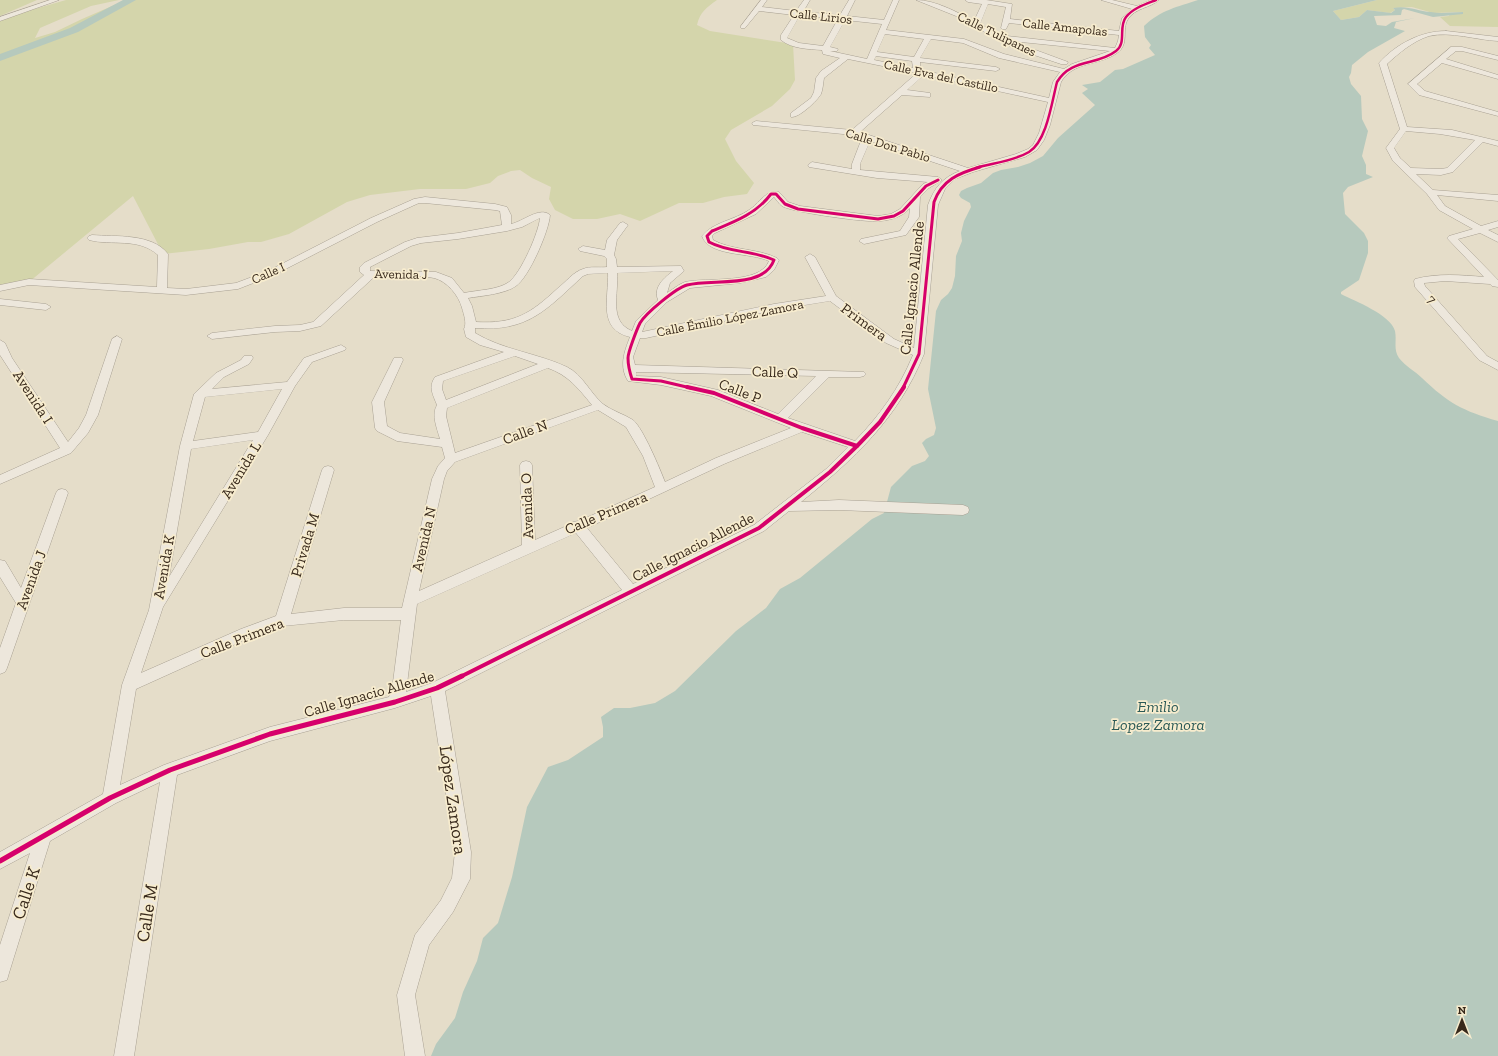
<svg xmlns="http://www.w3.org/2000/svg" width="1498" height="1056" font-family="'Zilla Slab',serif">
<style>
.green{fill:#d4d5ab}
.water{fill:#b6c9bd}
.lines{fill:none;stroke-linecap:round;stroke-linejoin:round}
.river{fill:#b6c9bd;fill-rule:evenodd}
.minor-casing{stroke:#a9a193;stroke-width:1}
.minor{fill:#ede7dc;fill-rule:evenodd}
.cycleway-far3-casing{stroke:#f7ecce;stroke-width:4}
.cycleway-far2-casing{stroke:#f7ecce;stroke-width:5}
.cycleway-far1-casing{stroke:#f7ecce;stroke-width:6}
.cycleway-casing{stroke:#f7ecce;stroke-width:8}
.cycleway-far3{stroke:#d6006c;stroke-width:2.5}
.cycleway-far2{stroke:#d6006c;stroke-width:3}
.cycleway-far1{stroke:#d6006c;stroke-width:4}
.cycleway{stroke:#d6006c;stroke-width:5}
.labels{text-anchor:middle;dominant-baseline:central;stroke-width:3.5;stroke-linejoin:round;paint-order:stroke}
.far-street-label{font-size:13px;fill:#38291b;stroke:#f7ecce}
.street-label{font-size:15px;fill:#38291b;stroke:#f7ecce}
.water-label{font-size:16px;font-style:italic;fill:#2a5956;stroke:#f7ecce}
.near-street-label{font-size:18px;fill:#38291b;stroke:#f7ecce}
</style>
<rect width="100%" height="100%" fill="#e5ddc9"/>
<g class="green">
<path d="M0,0H37L0,16Z"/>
<path d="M66,0H119L91,6L40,28L35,38L55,32L82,19L126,0H717C706,8 700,12 697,25L710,31L793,44L795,80L790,89L772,106L731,130L725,139L736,161L754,183L747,194L724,197L703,203H679L640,221L620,214L597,219H573L555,210L549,199L551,187L532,178L520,170L511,171L498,176L490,183L466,189H420L370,195L347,202L289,234L261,242H248L209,249L163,254L133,196L29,282L0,288V19Z"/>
<path d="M1377,0H1498V27L1450,26L1440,17L1449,16L1450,14H1463V12L1433,13L1412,7L1393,8L1395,10L1390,13L1367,10L1359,17L1341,20L1333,11Z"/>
</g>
<path class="water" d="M1198,0H1377L1333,11L1341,20L1359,17L1367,10L1391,13L1395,10L1393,8C1407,5 1417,11 1431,12C1441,14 1453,12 1463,12V14L1433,17L1404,9L1402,10L1401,15L1374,16L1377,25L1386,26L1392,22L1415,18L1396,22L1394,28L1405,31L1368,52L1352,65L1351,73L1349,77L1351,84L1361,96L1362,119L1368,131L1362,156L1366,165V174L1373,177L1348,187L1343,193L1345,214L1364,233L1368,241V253L1359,280L1341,292V294C1355,301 1391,315 1395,331C1397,341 1393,349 1399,358C1405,366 1415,371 1422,378C1448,403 1463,411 1498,421V1056H431L436,1044L455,1018L463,992L477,961L483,938L498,923L512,877L527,807L548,767L568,760L603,737V727L601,717L614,708H630L655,703L675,691L736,631L766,608L780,589L800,578L872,519L884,513L891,487L912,466L925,461L929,456L922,443L926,439L934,435L936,428L928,389L936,311L941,300L948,294L952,288L955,276L956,256L962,241L961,233L964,221L971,207L970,203L961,198L959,195L961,191L967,188L981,183L993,173L1001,170L1018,167L1030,163L1043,156L1058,138L1095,105L1082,93L1088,89L1082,85L1100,82L1115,70L1123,69L1155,55L1149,48L1151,45L1145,37L1144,26C1161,10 1177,7 1198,0Z"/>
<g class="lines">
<path class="river" d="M123,0H136L78,32L0,61V54L70,28Z"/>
<defs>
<g id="minor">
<path d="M50,0H59L0,21V17Z"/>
<path d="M761,0H767L762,7L796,11L804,0H810L803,12L840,15L849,0H855L847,16L884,20L893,0H899L886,30L964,39L1004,54L1064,69L1072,64L1110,51L1011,41L1068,62L1067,64H1061L1013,48L956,16L916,0C935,0 957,12 974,21L982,4L968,2L965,0H986L1012,4L1010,19L1119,31L1122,18L1132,9L1101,0H1112L1137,6L1151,0H1159C1150,8 1135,8 1128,19C1121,30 1130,44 1117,53C1099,66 1073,61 1061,82L1050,125L1044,140L1037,150L1025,157L973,172L955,179L945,189L938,205L924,354C898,419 854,459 801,502L839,500L963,505L968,507L969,510L968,513L963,515L839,510L789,511L764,531L445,691L471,852L470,879L453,912L429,945L415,995L425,1056H405L397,995L415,935L441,900L452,878L455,852L431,696L395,708L270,741L177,775L134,1056H114L160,782L116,803L50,841L9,973L7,980L0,982V945L30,853L0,869V852L103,794L122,685L149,610L180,446L194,394L216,373L241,360L244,356H252L253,358L249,364L224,377L212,389L287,382L304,358L341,345L346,348L345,350L312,362L295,386L268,435L163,607L141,673L241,629L276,616L322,470L324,467L328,466L332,467L334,470L291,614L344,608H402L432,479L438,466L445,458L442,447L397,441L377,431L375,428L372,402L394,358H402L403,360L384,402L387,426L400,433L440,439C437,428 431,415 437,405C433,395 428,387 435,377L504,352L480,345L466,337L464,329C467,323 464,315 462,308C459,296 447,281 434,278C418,274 390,278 373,278L321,326L300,331L275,332L212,339L207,336L212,333L275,326L300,325L313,322L364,275L360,272V267L364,263L405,242L417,238L458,233L502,225L500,211L495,210L425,203H419L377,222L274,275L238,289L186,295L29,285L0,291V285L29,279L157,287L158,255C138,237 112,246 89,240L87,238L89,236L92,235C116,237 152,233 168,254L167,288L186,289L236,283L268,271L371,218L414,199L425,197L495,204L507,207L511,215V224C522,222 540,206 550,215C549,231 529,277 516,286C505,294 481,296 468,298L472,306L476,322C515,324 530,314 558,288C566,282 573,272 583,269C590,266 600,268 607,267V259L604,256L580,251L578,249L583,246L605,250L607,240L620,223L623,222L628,225L617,240L614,255L616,259L617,267L681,266L684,271L670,283L667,293C672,290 679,284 685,282C706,277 760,285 769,261C750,252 709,257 702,236C713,222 735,220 749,210C759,204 766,189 779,192L788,202L800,206L878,216L891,214L900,209L923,184L928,182L877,178L809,167L808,165L812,162L852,169V164L862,138L853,135L753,125L752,123L756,121L852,130L917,73L848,59L824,78C823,83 823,89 821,94C817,101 799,118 791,117V113L811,98L814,92L816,78L821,71L840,58L823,54L822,50C809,49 792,49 781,40V35L794,15L759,11L745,28H741V26ZM988,4L1006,7L1001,28L1002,29H1006L1009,23L1119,35L1118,41L1115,48L1007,36L1004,37L980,24ZM800,15L838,19L823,46L799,43L787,38ZM845,20L882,24L867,59L830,51H837L838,49L830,47ZM885,34L924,39L914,57L877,52ZM931,39L963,43L999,58L1060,72L1053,82L1049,98L917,69L920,67V62L996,71L1000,69L996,67L920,58ZM876,56L912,61L913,68L874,60ZM924,75L1048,102L1039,133L1033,145L1028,149L1016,154L968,168L860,132L902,95L930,97V93L907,90ZM870,141L960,171C943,177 934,188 928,205L914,348L894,339L836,296L815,257L810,254L805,257L826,296L774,304L642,332L645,324L667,302L690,288L740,283L766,277L774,270L779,260L777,258C757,248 733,251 713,240L712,236L715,233L756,214L774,197C776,199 779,204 782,206C790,212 868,223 880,221C891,220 902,217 910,208L909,217L900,231L861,239L859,241L864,244L906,235L919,217L920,197L929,188L942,180L938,177L860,170V164ZM540,218C539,232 521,273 509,282C498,290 478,290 464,293L452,278L436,272L370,271V267L411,246L421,243L458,239L507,231L522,227ZM673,271C664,278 653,287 658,300L636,321L632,331C608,321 619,294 617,273ZM608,273C609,298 597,329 630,337C624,352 619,367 628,381L661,385L711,396L791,428L716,458L665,482C660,469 643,428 633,420C624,414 612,411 603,404C590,393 583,375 567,367C537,353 503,350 475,333V328C528,332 546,310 583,276L588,274ZM830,301L886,343L913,355C899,389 880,415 855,441L788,418L829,377H860L864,376L866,374L864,372L635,365L633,357L640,338H646L774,310ZM515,356L538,364L446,400L442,389L443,381ZM548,368C568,375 578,388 592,405L455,453L446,416L447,408ZM636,372L816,376L778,414L718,390L661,377L636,376ZM282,389L258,432L193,441L205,397ZM598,410L626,427L643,456L655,487L579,521L572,522L571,524L535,540L532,465L530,462L526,461L522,462L520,465L522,545L419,591L444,479L447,471L455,462ZM802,432L848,447L826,469L754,525L633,584L587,528L724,464ZM253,440L169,577L191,449ZM576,533L622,590L432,683L406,692L417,604ZM344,620H401L392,690L389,697L270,727L164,765L120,785L136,689L251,637L283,626Z"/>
<path d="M1446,31L1498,37V41C1476,40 1451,31 1429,36C1413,41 1399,53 1387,64L1407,127L1452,130L1498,141V146L1483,142L1453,172L1441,175L1416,174L1433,190L1498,195V201L1437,195L1445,206L1481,226L1498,221V227L1488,230L1498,235V242L1480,233L1458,239L1498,280V287L1492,286L1490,284L1445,281L1424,283L1425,286L1487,356L1498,362V370L1479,360L1415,287L1414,281L1415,279C1438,273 1461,275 1484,277L1447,238L1449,236L1473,229L1439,210L1427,194L1393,161L1386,148L1400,129L1379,63C1396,44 1421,31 1446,31ZM1406,131L1440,134L1475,140L1447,168L1441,169L1411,168L1400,158L1394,148Z"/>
<path d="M1451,47H1462L1498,56V60L1462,51H1456L1446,59L1498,75V79L1442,63L1417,84L1425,91L1498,112V116L1419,95L1408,84Z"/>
<path d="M0,299L46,304L51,307L46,310L0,305Z"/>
<path d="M117,336L122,339L98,415L88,433L71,453L0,484V475L60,448L2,358L0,355V340L5,343L12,358L68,442L79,428L86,415L112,339Z"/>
<path d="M62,489L66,490L68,493L7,668L5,672L0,674V648L16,603L0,577V560L5,561L21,588L56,493L58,490Z"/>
</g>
</defs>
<use href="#minor" class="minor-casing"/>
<use href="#minor" class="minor"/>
<defs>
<path id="cycleway-far3" d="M976,168C993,163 1014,161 1029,152C1047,141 1052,101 1057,82C1071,58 1097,66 1116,51C1127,43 1118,27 1126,17C1133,8 1146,4 1156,0"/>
<g id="cycleway-far2">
<path d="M691,388L661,381L632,379C630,373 628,364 628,358C628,352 637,329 640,323C646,313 676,288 687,285C712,278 763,290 774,260C753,250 729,253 709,242L707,236L712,231C734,222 756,214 771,194H776L785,204L798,209L878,219L894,216L903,211L926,186L938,180"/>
<path d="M903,388L919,354L934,202C942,180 959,173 980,167"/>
</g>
<g id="cycleway-far1">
<path d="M687,387L714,393L802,428L857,446"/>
<path d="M460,677L759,528L830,472L857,446L880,422L904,387"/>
</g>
<path id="cycleway" d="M0,861L110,798L170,770L270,734L395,702L437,688L462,676"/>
</defs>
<use href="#cycleway-far3" class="cycleway-far3-casing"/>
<use href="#cycleway-far2" class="cycleway-far2-casing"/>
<use href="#cycleway-far1" class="cycleway-far1-casing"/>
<use href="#cycleway" class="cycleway-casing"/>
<use href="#cycleway-far3" class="cycleway-far3"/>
<use href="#cycleway-far2" class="cycleway-far2"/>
<use href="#cycleway-far1" class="cycleway-far1"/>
<use href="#cycleway" class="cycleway"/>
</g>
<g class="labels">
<g class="far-street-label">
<text transform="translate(821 16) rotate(6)">Calle Lirios</text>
<text transform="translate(1065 27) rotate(6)">Calle Amapolas</text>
<text transform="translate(997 34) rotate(26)">Calle Tulipanes</text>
<text transform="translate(941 76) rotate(12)">Calle Eva del Castillo</text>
<text transform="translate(888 145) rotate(17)">Calle Don Pablo</text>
<text transform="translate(268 273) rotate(-24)">Calle I</text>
<text transform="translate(401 274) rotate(1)">Avenida J</text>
<text transform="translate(1432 299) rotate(49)">7</text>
<text transform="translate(730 318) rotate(-11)">Calle Émilio López Zamora</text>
</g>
<g class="street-label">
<text transform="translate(912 288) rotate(-84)">Calle Ignacio Allende</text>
<text transform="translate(864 322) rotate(36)">Primera</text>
<text transform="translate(775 372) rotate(2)">Calle Q</text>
<text transform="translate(740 391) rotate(21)">Calle P</text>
<text transform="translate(33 397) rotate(57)">Avenida I</text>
<text transform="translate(525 432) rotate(-20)">Calle N</text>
<text transform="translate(241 470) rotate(-59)">Avenida L</text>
<text transform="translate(527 506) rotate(-92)">Avenida O</text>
<text transform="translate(606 513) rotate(-23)">Calle Primera</text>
<text transform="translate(424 539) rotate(-77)">Avenida N</text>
<text transform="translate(305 545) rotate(-73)">Privada M</text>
<text transform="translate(693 547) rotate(-27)">Calle Ignacio Allende</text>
<text transform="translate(164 567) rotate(-80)">Avenida K</text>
<text transform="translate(31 580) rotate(-70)">Avenida J</text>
<text transform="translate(242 638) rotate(-21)">Calle Primera</text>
<text transform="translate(369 694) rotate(-16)">Calle Ignacio Allende</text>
</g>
<g class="water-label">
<text x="1158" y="706">Emilio<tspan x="1158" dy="18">Lopez Zamora</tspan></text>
</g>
<g class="near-street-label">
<text transform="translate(453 800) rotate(82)">López Zamora</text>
<text transform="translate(26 893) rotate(-72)">Calle K</text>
<text transform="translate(147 913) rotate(-81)">Calle M</text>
</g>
</g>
<g transform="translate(1462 1020)" stroke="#f7ecce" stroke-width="3" paint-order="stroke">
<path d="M0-3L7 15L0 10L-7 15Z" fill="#38291b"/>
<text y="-6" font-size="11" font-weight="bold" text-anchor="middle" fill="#38291b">N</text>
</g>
</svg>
